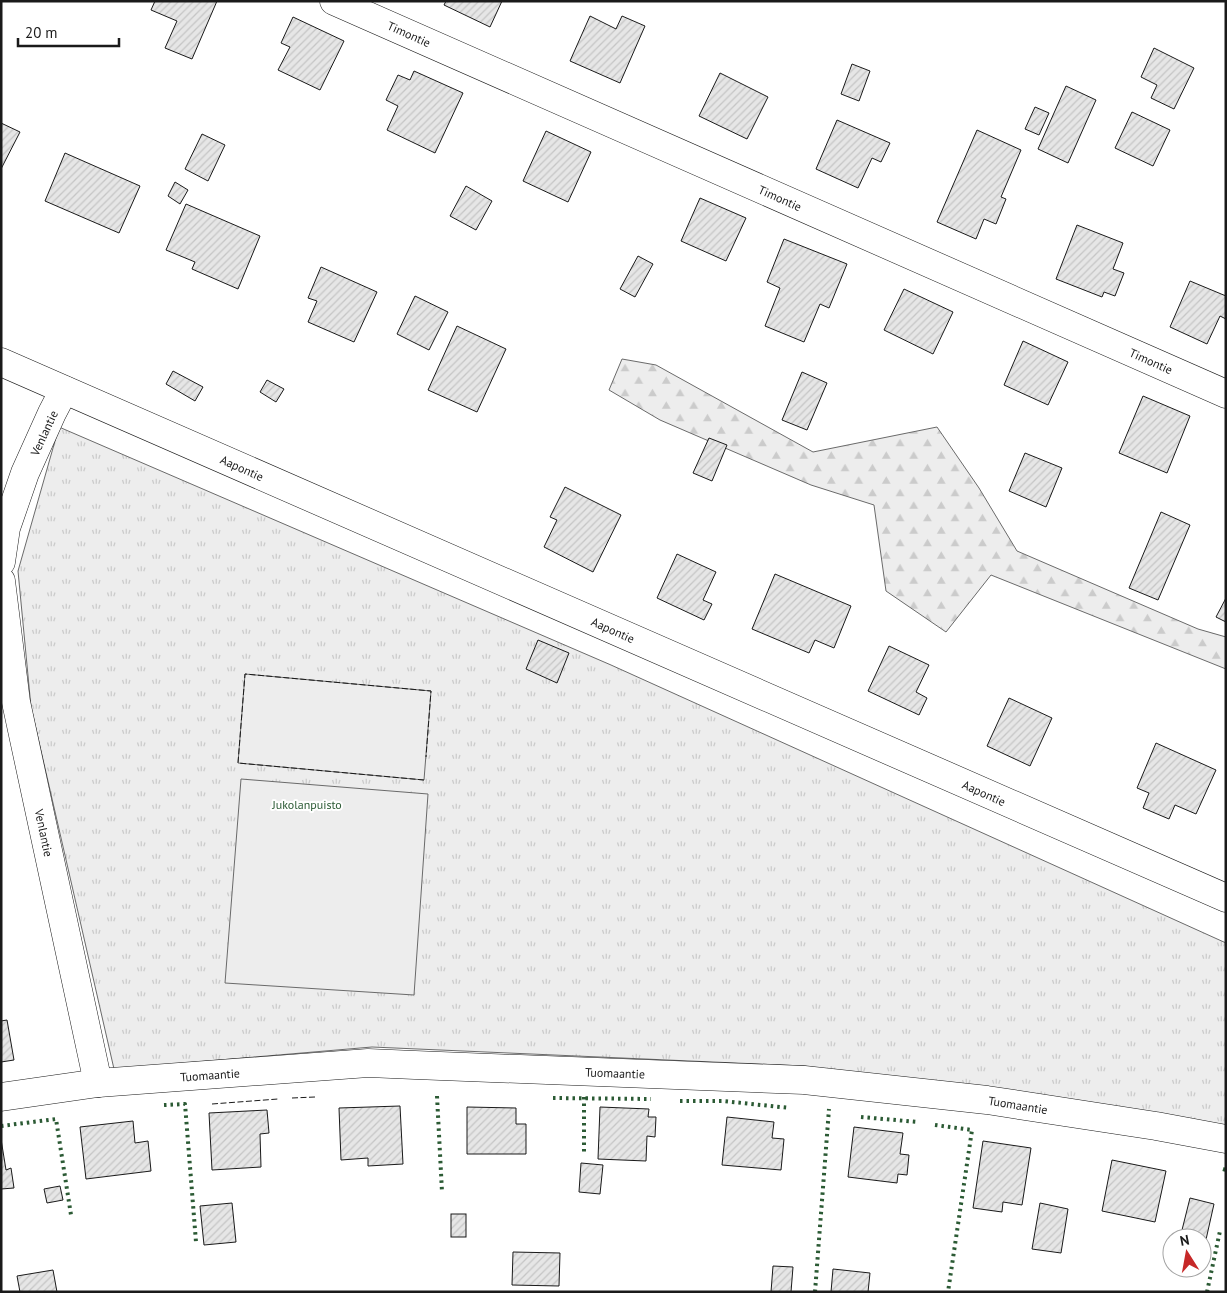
<svg xmlns="http://www.w3.org/2000/svg" width="1227" height="1293" font-family="'PT Sans',sans-serif">
<style>
.forest{fill:url(#forest-firs);stroke:#6a6a6a}
.park{fill:url(#park-tufts);stroke:#6a6a6a}
.built{fill:#ededed;stroke:#6a6a6a}
.building{fill:url(#building-hatch);stroke:#1a1a1a}
.lines{fill:none;stroke-linecap:round;stroke-linejoin:round}
.minor-casing{stroke:#1a1a1a;stroke-width:29}
.minor{stroke:#fff;stroke-width:28}
.hedge{stroke:#2b5a34;stroke-width:4;stroke-dasharray:2.5 4;stroke-linecap:butt}
.fence{stroke:#1a1a1a;stroke-width:1;stroke-dasharray:6 2.5;stroke-linecap:butt}
.labels{text-anchor:middle;dominant-baseline:central;stroke-width:4;stroke-linejoin:round;paint-order:stroke}
.street-label{font-size:12px;fill:#1a1a1a;stroke:#fff}
.park-label{font-size:12px;fill:#2b5a34;stroke:#fff}
</style>
<defs>
<pattern id="forest-firs" width="22" height="20" patternUnits="userSpaceOnUse" patternTransform="scale(1.25)"><rect width="22" height="20" fill="#ededed"/><path d="M5 1l3.5 6h-7zM16 11l3.5 6h-7z" fill="#cbcbcb"/></pattern>
<pattern id="park-tufts" width="24" height="20" patternUnits="userSpaceOnUse" patternTransform="scale(1.25)"><rect width="24" height="20" fill="#ededed"/><path d="M3 7l-1-3M5 7V3M7 7l1-3M15 17l-1-3M17 17v-4M19 17l1-3" fill="none" stroke="#cbcbcb"/></pattern>
<pattern id="building-hatch" width="6" height="6" patternUnits="userSpaceOnUse" patternTransform="scale(1.25)"><rect width="6" height="6" fill="#e6e6e6"/><path d="M-1 1l2-2M0 6l6-6M5 7l2-2" fill="none" stroke="#c5c5c5"/></pattern>
</defs>
<rect width="100%" height="100%" fill="#fff"/>
<path class="forest" d="M622,359L656,365L813,452L937,427L979,488L1017,551L1198,629L1226,637V669L991,575L946,632L886,591L874,505L811,485L660,420L609,390Z"/>
<path class="park" d="M59,427L611,665L1226,943V1131L804,1066L372,1047L114,1069L31,707L18,571Z"/>
<g class="built">
<path d="M245,674L431,691L424,780L238,763Z"/>
<path d="M241,779L428,794L414,995L225,983Z"/>
</g>
<g class="building">
<path d="M155,1H217L192,59L165,48L177,21L151,10Z"/>
<path d="M446,1H502L490,27L444,5Z"/>
<path d="M590,16L616,29L622,16L645,26L620,83L570,61Z"/>
<path d="M293,17L344,41L320,90L278,70L290,47L281,43Z"/>
<path d="M1154,48L1194,68L1174,109L1151,98L1157,85L1141,77Z"/>
<path d="M852,64L870,71L859,101L841,94Z"/>
<path d="M414,71L463,93L435,153L387,130L398,106L386,100L398,75L410,80Z"/>
<path d="M720,73L768,97L747,139L699,116Z"/>
<path d="M1066,86L1096,100L1068,163L1038,149Z"/>
<path d="M1035,107L1049,113L1039,135L1025,129Z"/>
<path d="M1132,112L1170,130L1153,166L1115,148Z"/>
<path d="M837,120L890,143L881,162L872,158L858,188L816,169Z"/>
<path d="M1,123L20,132L1,169Z"/>
<path d="M977,130L1021,150L1001,197L1006,199L996,224L984,219L976,239L937,222Z"/>
<path d="M546,131L591,152L568,202L523,181Z"/>
<path d="M202,134L225,145L208,181L185,169Z"/>
<path d="M65,153L140,186L119,233L45,201Z"/>
<path d="M175,182L188,190L180,204L168,196Z"/>
<path d="M466,186L492,201L476,230L450,216Z"/>
<path d="M700,198L746,218L726,261L681,241Z"/>
<path d="M186,204L260,236L238,289L192,269L195,262L166,250Z"/>
<path d="M1077,225L1123,243L1113,269L1124,273L1115,296L1104,292L1102,297L1056,279Z"/>
<path d="M784,239L847,264L829,308L820,304L804,342L765,326L780,288L767,282Z"/>
<path d="M638,256L653,264L635,297L620,289Z"/>
<path d="M321,267L377,292L354,342L308,322L317,301L308,298Z"/>
<path d="M1190,281L1226,296V319L1220,316L1207,344L1170,327Z"/>
<path d="M904,289L953,312L933,354L884,330Z"/>
<path d="M415,296L448,312L429,350L397,334Z"/>
<path d="M457,326L506,349L477,412L428,390Z"/>
<path d="M1023,341L1068,362L1048,405L1004,385Z"/>
<path d="M173,371L203,387L195,401L166,384Z"/>
<path d="M802,372L827,383L807,430L782,420Z"/>
<path d="M267,380L284,389L276,402L260,392Z"/>
<path d="M1143,396L1190,416L1167,473L1119,453Z"/>
<path d="M709,438L727,445L712,481L693,473Z"/>
<path d="M1025,453L1062,468L1046,507L1009,491Z"/>
<path d="M565,487L621,515L593,572L544,547L557,520L550,517Z"/>
<path d="M1161,512L1190,525L1158,600L1129,588Z"/>
<path d="M677,554L716,572L703,600L712,604L704,620L657,598Z"/>
<path d="M775,574L851,606L834,648L815,640L809,653L752,629Z"/>
<path d="M1226,598V622L1216,617Z"/>
<path d="M538,640L569,653L557,683L526,669Z"/>
<path d="M889,646L929,665L916,692L927,698L919,715L868,691Z"/>
<path d="M1009,698L1052,718L1030,766L987,746Z"/>
<path d="M1156,743L1216,770L1196,814L1175,805L1169,819L1143,808L1149,793L1137,788Z"/>
<path d="M7,1020L14,1060L1,1062V1021Z"/>
<path d="M400,1106L403,1164L368,1166V1158L341,1160L339,1108Z"/>
<path d="M467,1107L516,1108V1124H526V1154H467Z"/>
<path d="M600,1107L649,1109L648,1117H656L655,1137L647,1136L646,1161L598,1159Z"/>
<path d="M267,1110L269,1133L260,1134L261,1167L212,1170L209,1113Z"/>
<path d="M727,1117L774,1122L772,1138L784,1139L781,1170L722,1165Z"/>
<path d="M133,1121L135,1143L148,1141L151,1171L86,1179L80,1127Z"/>
<path d="M854,1127L903,1133L900,1154L909,1155L907,1175L898,1174L897,1183L848,1177Z"/>
<path d="M1,1139L6,1170L11,1168L14,1188L1,1189Z"/>
<path d="M983,1141L1031,1148L1022,1205L1003,1202L1002,1212L973,1208Z"/>
<path d="M1112,1160L1166,1171L1155,1222L1102,1211Z"/>
<path d="M581,1163L603,1165L600,1194L579,1192Z"/>
<path d="M60,1186L63,1200L47,1203L44,1189Z"/>
<path d="M1190,1198L1214,1204L1205,1244L1202,1243V1238H1180Z"/>
<path d="M232,1203L236,1242L204,1245L200,1206Z"/>
<path d="M1040,1203L1068,1209L1061,1253L1032,1249Z"/>
<rect x="451" y="1214" width="15" height="23"/>
<path d="M513,1252L560,1253L559,1286L512,1285Z"/>
<path d="M773,1266L793,1267L791,1292H771Z"/>
<path d="M833,1269L870,1273L868,1292H831Z"/>
<path d="M53,1270L57,1292H20L17,1276Z"/>
</g>
<g class="lines">
<defs>
<g id="minor">
<path d="M334,1L1226,394"/>
<path d="M1,362L1226,898"/>
<path d="M1,562L6,528L25,473L52,413L64,390"/>
<path d="M1,581L16,702L98,1083"/>
<path d="M1,1097L98,1083L368,1063L415,1065L804,1080L987,1100L1156,1126L1226,1139"/>
</g>
</defs>
<use href="#minor" class="minor-casing"/>
<use href="#minor" class="minor"/>
<g class="hedge">
<path d="M437,1096L442,1192"/>
<path d="M584,1097V1152"/>
<path d="M553,1098L651,1099"/>
<path d="M680,1101H723L790,1108"/>
<path d="M164,1105L185,1104L196,1242"/>
<path d="M861,1117L918,1122"/>
<path d="M935,1125L972,1130L948,1292"/>
<path d="M1,1126L56,1119L71,1215"/>
<path d="M1223,1169L1226,1170"/>
<path d="M815,1292L829,1109"/>
<path d="M1207,1292L1220,1231"/>
</g>
<g class="fence">
<path d="M424,780L238,763L245,674L431,691L426,757"/>
<path d="M292,1098L315,1097"/>
<path d="M212,1104L278,1099"/>
</g>
</g>
<g class="labels">
<g class="street-label">
<text transform="translate(409 34) rotate(24)">Timontie</text>
<text transform="translate(780 198) rotate(24)">Timontie</text>
<text transform="translate(1151 361) rotate(24)">Timontie</text>
<text transform="translate(44 433) rotate(-65)">Venlantie</text>
<text transform="translate(242 468) rotate(24)">Aapontie</text>
<text transform="translate(613 630) rotate(24)">Aapontie</text>
<text transform="translate(984 793) rotate(24)">Aapontie</text>
<text transform="translate(44 833) rotate(78)">Venlantie</text>
<text transform="translate(615 1073) rotate(2)">Tuomaantie</text>
<text transform="translate(210 1075) rotate(-4)">Tuomaantie</text>
<text transform="translate(1018 1105) rotate(9)">Tuomaantie</text>
</g>
<g class="park-label">
<text x="307" y="804">Jukolanpuisto</text>
</g>
</g>
<rect width="1227" height="1293" fill="none" stroke="#1a1a1a" stroke-width="5"/>
<g transform="translate(1187 1253) rotate(349)"><circle r="24" fill="#ffffff" stroke="#a3a3a3"/>
<path d="M0-4L9 19L0 12L-9 19Z" fill="#c62828"/>
<text y="-8" font-size="14" font-weight="bold" text-anchor="middle" fill="#1a1a1a">N</text>
</g>
<path d="M18 38v8h101v-8" fill="none" stroke="#1a1a1a" stroke-width="2.5"/>
<text x="25" y="38" font-size="15" fill="#1a1a1a" stroke="#ffffff" stroke-width="4" paint-order="stroke">20 m</text>
</svg>
